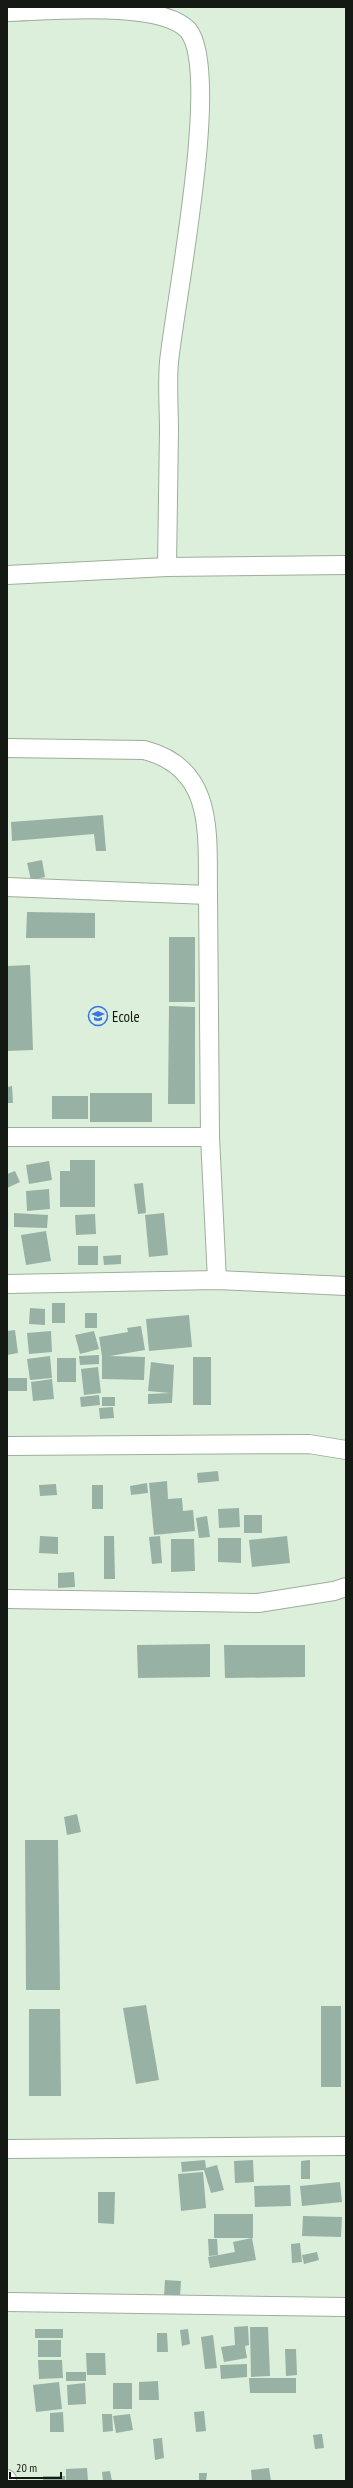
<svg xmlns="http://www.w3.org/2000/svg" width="353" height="2488" font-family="'PT Sans Narrow',sans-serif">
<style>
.building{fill:#97b1a5}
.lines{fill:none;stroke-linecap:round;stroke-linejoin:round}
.street-casing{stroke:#9dae9b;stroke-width:20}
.street{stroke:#fff;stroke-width:18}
.labels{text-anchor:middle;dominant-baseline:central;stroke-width:3;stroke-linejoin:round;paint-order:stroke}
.poi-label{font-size:15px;fill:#141a13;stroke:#dcefdb;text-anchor:start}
</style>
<rect width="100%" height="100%" fill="#dcefdb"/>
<g class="building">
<path d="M103,815L106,851H96L94,834L12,841L11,822Z"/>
<path d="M42,860L45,877L31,880L27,863Z"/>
<path d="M27,912L95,913V938H26Z"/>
<rect x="169" y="937" width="26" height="65"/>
<path d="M30,965L33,1050L7,1051V966Z"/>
<path d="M169,1006L195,1007V1104H168Z"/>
<path d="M12,1086L13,1103H7V1087Z"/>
<rect x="90" y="1093" width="62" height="29"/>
<rect x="52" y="1096" width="36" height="23"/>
<path d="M70,1160H95V1207H60V1171H70Z"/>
<path d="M49,1161L52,1180L29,1184L26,1165Z"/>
<path d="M15,1171L20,1182L7,1188V1174Z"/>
<path d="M143,1183L146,1213L138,1214L134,1184Z"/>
<path d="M49,1189L50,1209L27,1211L26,1191Z"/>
<path d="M14,1213L48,1215L47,1228L14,1227Z"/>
<path d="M164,1213L168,1255L149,1257L145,1215Z"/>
<path d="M95,1214L96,1234L76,1235L75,1215Z"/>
<path d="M46,1231L51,1261L26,1265L21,1235Z"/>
<rect x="78" y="1246" width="20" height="19"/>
<path d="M121,1255V1264L104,1265L103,1256Z"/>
<rect x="52" y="1303" width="13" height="20"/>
<path d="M30,1308L45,1309V1325L29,1324Z"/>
<rect x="85" y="1313" width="12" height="15"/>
<path d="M189,1315L192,1347L149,1351L146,1319Z"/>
<path d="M141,1326L145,1350L110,1356L145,1357L144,1380L102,1379V1356L99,1337L128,1332L127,1328Z"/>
<path d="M15,1330L18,1353L7,1355V1331Z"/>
<path d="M51,1331L52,1352L29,1354L27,1333Z"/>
<path d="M94,1331L99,1349L80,1354L75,1335Z"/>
<path d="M99,1355V1364L80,1365L79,1356Z"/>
<path d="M50,1356L52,1378L30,1380L27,1359Z"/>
<rect x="193" y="1357" width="18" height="48"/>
<rect x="57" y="1358" width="19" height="24"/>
<path d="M151,1362L174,1365L172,1403L148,1404V1394L170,1393L148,1391Z"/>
<path d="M98,1367L101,1393L84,1395L81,1369Z"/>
<rect x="7" y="1378" width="20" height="13"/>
<path d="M52,1379L54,1399L33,1401L31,1382Z"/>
<path d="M99,1395L100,1405L81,1407L80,1397Z"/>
<rect x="102" y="1397" width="13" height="9"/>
<path d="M113,1407L114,1418L100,1419L99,1408Z"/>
<path d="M218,1471L219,1481L198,1483L197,1473Z"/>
<path d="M167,1481L168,1499L182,1498L183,1511L193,1510L195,1531L154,1535L149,1483Z"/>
<path d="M147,1483L148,1493L131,1495L130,1486Z"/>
<path d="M56,1484L57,1495L40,1496L39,1485Z"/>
<rect x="92" y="1485" width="11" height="24"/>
<path d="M239,1508L240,1527L219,1528L218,1509Z"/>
<rect x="244" y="1515" width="18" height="18"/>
<path d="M207,1516L210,1537L199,1538L196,1518Z"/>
<path d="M40,1536L58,1537V1554L39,1553Z"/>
<path d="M104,1536H114L115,1579H104Z"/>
<path d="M160,1536L162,1563L152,1564L149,1537Z"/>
<path d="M287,1536L290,1563L252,1567L249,1540Z"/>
<path d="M218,1538H241V1563L218,1562Z"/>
<path d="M171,1539H194L195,1571L171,1572Z"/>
<path d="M74,1572L75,1587L58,1588V1573Z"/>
<path d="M210,1644V1677L138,1678L137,1645Z"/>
<path d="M224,1645H305V1677L225,1678Z"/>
<path d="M77,1814L81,1832L67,1835L64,1817Z"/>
<path d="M25,1840H58L60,1990H26Z"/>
<path d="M146,2005L159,2080L136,2084L123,2008Z"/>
<rect x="321" y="2006" width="20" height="81"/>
<path d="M29,2009H60L61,2096H29Z"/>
<path d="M205,2160L206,2168L217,2165L224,2190L211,2193L204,2170L182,2172L181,2162Z"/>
<path d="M253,2160L254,2182L235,2183L234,2161Z"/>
<path d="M310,2160V2179H301V2161Z"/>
<path d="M203,2172L206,2208L181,2211L178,2174Z"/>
<path d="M340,2182L342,2202L302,2206L300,2186Z"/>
<path d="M290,2185L291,2206L255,2207L254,2186Z"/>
<path d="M98,2192H115L114,2224L98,2223Z"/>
<rect x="214" y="2214" width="39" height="24"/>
<path d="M303,2216L342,2217L341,2237L302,2236Z"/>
<path d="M252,2238L256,2260L210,2268L208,2257L235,2252L233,2242Z"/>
<path d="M208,2239H217L218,2255L209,2256Z"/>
<path d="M300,2243L302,2262L292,2263L291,2244Z"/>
<path d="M317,2252L319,2260L304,2264L302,2255Z"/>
<path d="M165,2280L181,2281L180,2297L164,2296Z"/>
<path d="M248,2326L249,2345L245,2346L247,2358L224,2362L221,2347L235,2345L234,2327Z"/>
<path d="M250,2327H268L270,2376L251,2377Z"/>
<rect x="35" y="2329" width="28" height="9"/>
<path d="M188,2329L190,2344L182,2346L180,2330Z"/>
<path d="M157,2333H167L168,2352H157Z"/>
<path d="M213,2335L217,2368L205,2369L201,2337Z"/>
<rect x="38" y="2340" width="23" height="17"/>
<path d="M285,2349H296L297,2375L286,2376Z"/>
<path d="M86,2353H105L106,2375H87Z"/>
<path d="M38,2360H62L63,2378L39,2379Z"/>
<path d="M247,2364V2377L221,2379L220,2365Z"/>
<rect x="66" y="2372" width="20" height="9"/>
<path d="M249,2378H296V2393H250Z"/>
<path d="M158,2381L159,2400H139V2382Z"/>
<path d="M59,2382L62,2409L36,2412L33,2385Z"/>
<path d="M85,2383L86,2404L68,2405L67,2385Z"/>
<rect x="113" y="2383" width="19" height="26"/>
<path d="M204,2411L206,2431L196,2432L194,2412Z"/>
<path d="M63,2412L64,2432H50V2413Z"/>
<path d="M102,2414H112L113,2431L103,2432Z"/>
<path d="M130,2414L133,2430L116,2433L113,2416Z"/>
<path d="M322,2434L324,2448L315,2449L313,2435Z"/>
<path d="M162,2438L164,2458L155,2460L153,2439Z"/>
<path d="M87,2468L88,2481H66V2469Z"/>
<path d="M269,2468L271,2481H252L251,2470Z"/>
<path d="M110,2471L112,2481H103L102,2472Z"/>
<path d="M199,2473H207L206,2481H199Z"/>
<rect x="43" y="2476" width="22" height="5"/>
</g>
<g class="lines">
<defs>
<g id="street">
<path d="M7,12C49,11 159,0 188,30C222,71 175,301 169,362C167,385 169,408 169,431C168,476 168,521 167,567"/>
<path d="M7,575L167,567L346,565"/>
<path d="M7,748L144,750C216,768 207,836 208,895"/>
<path d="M7,887L208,895L210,1137L217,1280"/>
<path d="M7,1137H210"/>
<path d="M7,1284L217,1280L346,1286"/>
<path d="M7,1446L309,1444L346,1450"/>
<path d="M7,1599L258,1603L334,1591L346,1587"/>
<path d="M7,2149L346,2146"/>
<path d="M7,2302L346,2307"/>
<path d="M7,2479V2481"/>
</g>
</defs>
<use href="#street" class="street-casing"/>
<use href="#street" class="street"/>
</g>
<defs>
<symbol id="school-ring" viewBox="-11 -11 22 22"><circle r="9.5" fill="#dcefdb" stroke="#3a75e4" stroke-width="1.5"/><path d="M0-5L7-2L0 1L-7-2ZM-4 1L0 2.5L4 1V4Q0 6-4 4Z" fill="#3a75e4"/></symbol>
</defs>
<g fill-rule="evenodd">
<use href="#school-ring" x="87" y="1005" width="22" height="22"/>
</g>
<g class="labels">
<g class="poi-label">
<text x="112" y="1016">Ecole</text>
</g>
</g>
<rect width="353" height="2488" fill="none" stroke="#141a13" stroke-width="16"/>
<path d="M10 2472v6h51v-6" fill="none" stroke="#141a13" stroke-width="2"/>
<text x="16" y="2472" font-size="12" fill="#141a13" stroke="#dcefdb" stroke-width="3" paint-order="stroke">20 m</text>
</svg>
